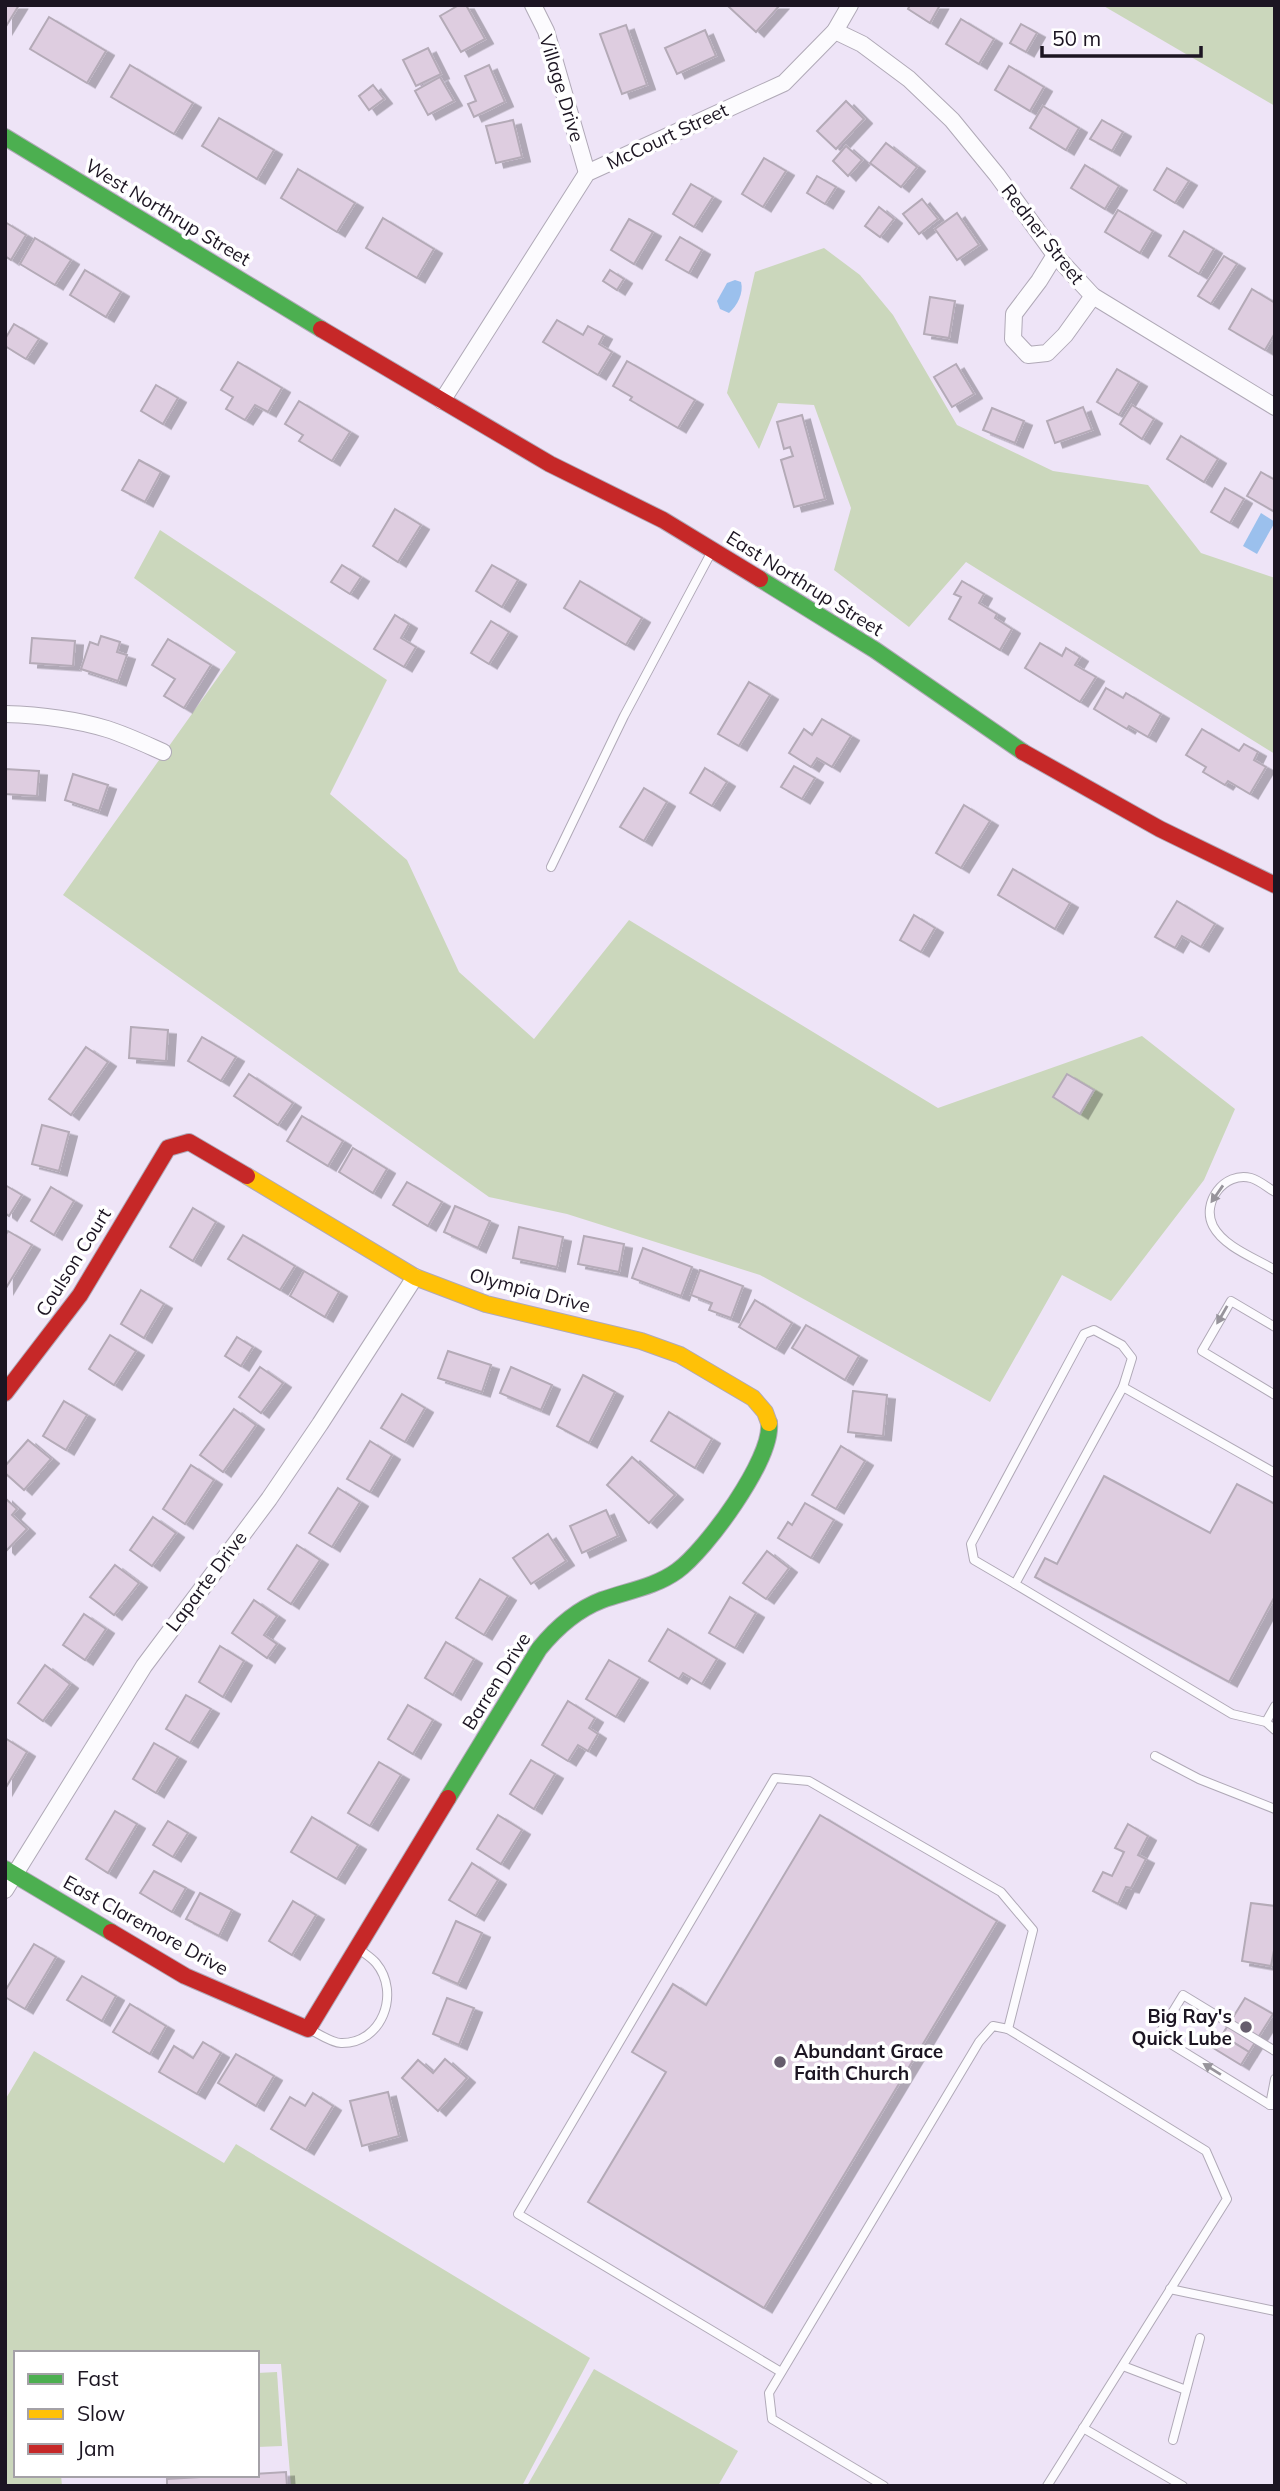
<svg xmlns="http://www.w3.org/2000/svg" width="1280" height="2491" font-family="Mulish,sans-serif">
<style>
.green{fill:#cbd7bc}
.water{fill:#9bc0ed}
.building{fill:#decde0;stroke:#b4aab7;stroke-width:2;filter:url(#shadow)}
.lines{fill:none;stroke-linecap:round;stroke-linejoin:round}
.lane-casing{stroke:#b0a9b7;stroke-width:10}
.street-casing{stroke:#b0a9b7;stroke-width:18}
.fast-casing{stroke:#b0a9b7;stroke-width:18}
.slow-casing{stroke:#b0a9b7;stroke-width:18}
.jam-casing{stroke:#b0a9b7;stroke-width:18}
.lane{stroke:#fcfbfe;stroke-width:8}
.street{stroke:#fcfbfe;stroke-width:16}
.fast{stroke:#4caf50;stroke-width:16}
.slow{stroke:#ffc107;stroke-width:16}
.jam{stroke:#c62828;stroke-width:16}
.oneway{fill:#97949b}
.poi-dot{fill:#665d6d;stroke:#fff;stroke-width:2.5}
.labels{text-anchor:middle;dominant-baseline:central;stroke-width:7;stroke-linejoin:round;paint-order:stroke}
.street-label{font-size:19px;fill:#1c1522;stroke:#fff}
.poi-label{font-size:19px;font-weight:bold;fill:#1c1522;stroke:#fff;text-anchor:end}
</style>
<defs>
<filter id="shadow"><feDropShadow dx="8" dy="4.5" stdDeviation="0" flood-color="#0004"/></filter>
</defs>
<rect width="100%" height="100%" fill="#eee4f7"/>
<g class="green">
<path d="M1102,5H1275V106Z"/>
<path d="M824,248L860,275L893,315L957,425L1053,471L1148,485L1201,553L1275,578V754L966,562L909,627L834,570L851,508L814,405L778,403L759,449L727,393L755,272Z"/>
<path d="M160,530L387,680L330,794L407,860L459,972L534,1039L629,920L938,1108L1142,1036L1235,1109L1204,1180L1111,1301L1062,1275L990,1402L760,1275L567,1214L489,1197L63,895L236,652L134,578Z"/>
<path d="M34,2051L224,2163L236,2144L590,2358L522,2486H291L281,2364H257V2353H16V2475H61L62,2486H5V2100Z"/>
<path d="M594,2369L738,2451L718,2486H527Z"/>
<path d="M277,2372L282,2446L257,2447V2373Z"/>
</g>
<g class="water">
<path d="M735,280L741,282C744,293 737,306 729,313L720,309L717,301L727,283Z"/>
<path d="M1261,513L1275,522L1257,554L1243,546Z"/>
</g>
<g class="building">
<path d="M5,5H19L5,28Z"/>
<path d="M459,5H466L485,39L461,52L440,16Z"/>
<path d="M731,5H780L756,32L729,7Z"/>
<path d="M910,5H940L930,23L908,9Z"/>
<path d="M49,17L106,51L87,83L30,49Z"/>
<path d="M961,19L994,39L979,64L946,44Z"/>
<path d="M1021,24L1037,33L1026,52L1010,43Z"/>
<path d="M626,25L647,85L622,94L600,34Z"/>
<path d="M705,30L716,56L677,74L665,48Z"/>
<path d="M428,48L441,74L416,86L403,60Z"/>
<path d="M130,65L193,103L174,134L111,97Z"/>
<path d="M489,65L505,102L474,117L468,104L476,101L465,76Z"/>
<path d="M1009,66L1044,87L1030,111L995,90Z"/>
<path d="M440,77L454,101L428,115L415,91Z"/>
<path d="M373,85L384,99L369,110L359,96Z"/>
<path d="M846,101L864,119L836,149L817,131Z"/>
<path d="M1043,106L1079,128L1066,150L1030,128Z"/>
<path d="M219,118L274,150L257,179L202,146Z"/>
<path d="M513,120L522,157L496,163L486,126Z"/>
<path d="M1102,120L1123,132L1112,151L1090,139Z"/>
<path d="M886,143L917,167L901,187L870,163Z"/>
<path d="M846,146L862,160L848,176L833,161Z"/>
<path d="M764,158L786,171L763,207L742,194Z"/>
<path d="M1085,165L1119,186L1105,209L1071,188Z"/>
<path d="M1167,168L1189,181L1175,203L1154,190Z"/>
<path d="M298,169L355,203L337,232L281,198Z"/>
<path d="M817,176L836,187L825,204L807,193Z"/>
<path d="M691,184L713,197L694,227L673,214Z"/>
<path d="M922,199L938,219L919,234L903,214Z"/>
<path d="M879,207L894,219L880,237L865,226Z"/>
<path d="M1118,210L1153,231L1140,253L1105,232Z"/>
<path d="M957,213L979,245L957,260L935,229Z"/>
<path d="M383,218L434,249L417,278L366,248Z"/>
<path d="M629,219L653,232L634,264L611,250Z"/>
<path d="M5,222L26,235L11,260L5,256Z"/>
<path d="M1184,231L1214,249L1199,274L1169,256Z"/>
<path d="M680,237L702,250L689,273L666,260Z"/>
<path d="M35,238L71,260L55,285L20,264Z"/>
<path d="M1224,256L1237,264L1211,304L1198,296Z"/>
<path d="M85,270L121,292L106,317L70,295Z"/>
<path d="M610,270L624,279L617,290L603,281Z"/>
<path d="M1252,289L1275,303V333L1265,350L1229,329Z"/>
<path d="M930,297L955,301L949,338L924,334Z"/>
<path d="M557,320L583,335L588,326L604,335L599,344L612,352L598,375L543,342Z"/>
<path d="M14,324L39,339L26,359L5,346V339Z"/>
<path d="M627,361L695,400L678,428L630,400L632,397L613,386Z"/>
<path d="M238,362L282,388L268,412L255,405L245,420L226,409L233,397L221,390Z"/>
<path d="M956,364L974,394L952,407L934,377Z"/>
<path d="M1117,369L1139,382L1119,415L1097,402Z"/>
<path d="M156,385L178,398L163,424L141,411Z"/>
<path d="M299,401L350,432L332,461L299,441L303,435L285,424Z"/>
<path d="M1132,405L1154,419L1142,439L1120,424Z"/>
<path d="M1083,407L1092,430L1055,443L1047,421Z"/>
<path d="M992,408L1024,421L1015,443L983,430Z"/>
<path d="M802,415L825,499L794,507L781,460L793,456L790,447L784,449L777,422Z"/>
<path d="M1181,436L1218,459L1204,482L1167,459Z"/>
<path d="M139,460L161,472L145,502L122,490Z"/>
<path d="M1261,472L1275,480V512L1247,496Z"/>
<path d="M1225,488L1244,499L1230,523L1211,512Z"/>
<path d="M395,509L421,525L398,562L373,546Z"/>
<path d="M342,565L361,577L350,594L331,582Z"/>
<path d="M492,565L518,580L502,607L476,591Z"/>
<path d="M580,581L642,618L626,645L564,608Z"/>
<path d="M962,581L984,594L979,603L997,614L995,618L1012,629L1000,650L949,619L961,597L954,594Z"/>
<path d="M395,615L409,624L401,638L416,647L404,667L374,649Z"/>
<path d="M491,621L509,632L489,664L471,653Z"/>
<path d="M101,636L120,642L117,652L127,655L118,681L81,669L90,642L98,645Z"/>
<path d="M32,638L75,641L73,666L30,663Z"/>
<path d="M168,639L211,665L184,708L164,696L175,679L152,665Z"/>
<path d="M1040,643L1062,656L1066,648L1080,657L1075,665L1096,677L1080,702L1025,668Z"/>
<path d="M749,682L770,695L739,746L718,734Z"/>
<path d="M1106,688L1123,698L1126,693L1161,714L1148,737L1129,726L1127,729L1094,709Z"/>
<path d="M822,719L851,736L832,767L817,758L811,767L789,753L804,729L812,735Z"/>
<path d="M1202,729L1239,751L1244,744L1258,752L1254,760L1266,767L1250,794L1228,781L1225,785L1203,772L1206,767L1186,755Z"/>
<path d="M794,766L815,778L802,799L781,787Z"/>
<path d="M705,768L727,782L712,806L690,793Z"/>
<path d="M5,769L39,771L37,796L5,794Z"/>
<path d="M73,774L108,785L99,811L65,800Z"/>
<path d="M644,788L667,802L644,841L620,827Z"/>
<path d="M964,805L990,821L961,868L936,853Z"/>
<path d="M1013,869L1070,903L1055,929L998,895Z"/>
<path d="M1177,901L1215,924L1201,947L1182,936L1175,948L1155,937Z"/>
<path d="M914,915L935,928L921,952L900,940Z"/>
<path d="M131,1027L168,1030L166,1061L129,1058Z"/>
<path d="M202,1037L236,1057L221,1081L188,1061Z"/>
<path d="M86,1047L108,1062L71,1115L49,1099Z"/>
<path d="M249,1074L293,1103L278,1125L234,1096Z"/>
<path d="M1067,1074L1094,1090L1080,1114L1053,1097Z"/>
<path d="M302,1116L343,1141L328,1166L287,1141Z"/>
<path d="M42,1125L69,1132L59,1171L32,1164Z"/>
<path d="M353,1148L387,1169L373,1193L339,1172Z"/>
<path d="M407,1182L442,1202L428,1226L393,1205Z"/>
<path d="M5,1185L22,1195L9,1216L5,1213Z"/>
<path d="M51,1187L74,1201L54,1235L31,1221Z"/>
<path d="M455,1206L490,1221L478,1248L444,1232Z"/>
<path d="M193,1208L216,1222L193,1261L170,1247Z"/>
<path d="M519,1227L563,1237L557,1267L513,1258Z"/>
<path d="M8,1231L32,1245L6,1288L5,1236Z"/>
<path d="M243,1235L295,1266L280,1290L228,1259Z"/>
<path d="M584,1236L624,1244L619,1272L578,1264Z"/>
<path d="M643,1248L692,1267L681,1296L632,1278Z"/>
<path d="M700,1270L743,1286L731,1318L709,1310L712,1303L691,1295Z"/>
<path d="M304,1271L339,1292L325,1317L290,1296Z"/>
<path d="M141,1290L164,1304L144,1338L121,1324Z"/>
<path d="M755,1300L792,1323L776,1349L739,1327Z"/>
<path d="M806,1325L859,1356L845,1380L792,1348Z"/>
<path d="M110,1335L136,1351L114,1385L89,1369Z"/>
<path d="M237,1337L253,1347L241,1366L225,1356Z"/>
<path d="M448,1351L491,1365L482,1392L438,1378Z"/>
<path d="M260,1367L283,1383L261,1413L239,1397Z"/>
<path d="M511,1367L552,1385L541,1410L500,1393Z"/>
<path d="M583,1375L615,1392L589,1443L557,1426Z"/>
<path d="M853,1391L887,1395L883,1436L848,1432Z"/>
<path d="M402,1394L425,1408L405,1442L381,1428Z"/>
<path d="M64,1401L87,1415L66,1450L43,1436Z"/>
<path d="M234,1409L256,1425L223,1472L200,1455Z"/>
<path d="M669,1412L712,1439L695,1468L651,1441Z"/>
<path d="M28,1440L51,1459L24,1490L5,1473V1466Z"/>
<path d="M370,1441L392,1455L370,1492L347,1479Z"/>
<path d="M841,1446L865,1461L836,1509L812,1495Z"/>
<path d="M632,1457L675,1495L649,1523L607,1485Z"/>
<path d="M191,1465L214,1480L185,1524L163,1509Z"/>
<path d="M1104,1476L1210,1533L1237,1484L1275,1504V1596L1229,1682L1035,1577L1045,1558L1057,1564Z"/>
<path d="M338,1488L360,1502L332,1547L309,1533Z"/>
<path d="M5,1498L17,1509L12,1515L27,1529L7,1550L5,1548Z"/>
<path d="M805,1503L834,1520L811,1558L778,1538L788,1522L792,1525Z"/>
<path d="M606,1510L618,1536L582,1553L570,1526Z"/>
<path d="M153,1517L176,1533L152,1566L130,1550Z"/>
<path d="M548,1534L566,1561L531,1584L513,1558Z"/>
<path d="M297,1545L320,1560L291,1604L268,1589Z"/>
<path d="M767,1551L789,1568L766,1599L743,1583Z"/>
<path d="M115,1565L139,1583L114,1615L90,1597Z"/>
<path d="M480,1579L508,1596L484,1635L456,1618Z"/>
<path d="M730,1597L756,1613L735,1648L709,1633Z"/>
<path d="M254,1600L277,1616L264,1635L277,1644L267,1658L232,1633Z"/>
<path d="M84,1614L106,1629L85,1660L63,1645Z"/>
<path d="M668,1629L717,1659L702,1684L683,1673L679,1679L649,1661Z"/>
<path d="M446,1642L474,1659L453,1695L425,1678Z"/>
<path d="M220,1646L244,1661L223,1697L199,1682Z"/>
<path d="M609,1660L640,1678L616,1717L586,1699Z"/>
<path d="M45,1665L70,1684L43,1721L18,1703Z"/>
<path d="M186,1695L211,1709L190,1743L166,1729Z"/>
<path d="M568,1701L595,1718L589,1728L598,1734L588,1751L578,1745L568,1761L542,1745Z"/>
<path d="M408,1705L433,1720L413,1754L388,1739Z"/>
<path d="M5,1738L27,1752L5,1789Z"/>
<path d="M154,1743L178,1757L156,1793L133,1779Z"/>
<path d="M531,1760L555,1774L534,1809L510,1794Z"/>
<path d="M379,1762L401,1775L370,1826L348,1813Z"/>
<path d="M115,1811L137,1824L108,1873L86,1859Z"/>
<path d="M498,1815L522,1830L501,1864L477,1849Z"/>
<path d="M820,1815L997,1921L764,2308L588,2202L666,2072L632,2052L673,1984L706,2005Z"/>
<path d="M312,1817L358,1845L337,1879L291,1852Z"/>
<path d="M168,1821L188,1833L173,1857L153,1845Z"/>
<path d="M1128,1824L1148,1836L1138,1855L1146,1859L1131,1888L1126,1887L1118,1904L1093,1891L1103,1872L1112,1876L1124,1852L1115,1848Z"/>
<path d="M472,1863L498,1880L476,1916L449,1900Z"/>
<path d="M154,1871L186,1888L172,1912L140,1893Z"/>
<path d="M200,1893L232,1910L219,1936L186,1919Z"/>
<path d="M293,1901L316,1915L292,1955L269,1941Z"/>
<path d="M1251,1903L1275,1906V1945L1271,1966L1242,1961Z"/>
<path d="M456,1921L482,1933L458,1984L433,1973Z"/>
<path d="M34,1944L56,1957L25,2009L5,1997V1991Z"/>
<path d="M82,1976L116,1996L102,2021L67,2000Z"/>
<path d="M447,1998L474,2008L459,2045L433,2034Z"/>
<path d="M1245,1998L1273,2014L1249,2052L1222,2035Z"/>
<path d="M130,2004L166,2026L150,2054L113,2032Z"/>
<path d="M1218,2033L1249,2052L1241,2065L1210,2046Z"/>
<path d="M203,2042L221,2053L197,2094L159,2072L174,2046L193,2058Z"/>
<path d="M236,2054L274,2076L256,2106L218,2083Z"/>
<path d="M445,2059L467,2078L438,2111L402,2078L418,2060L433,2073Z"/>
<path d="M388,2092L399,2136L362,2146L350,2101Z"/>
<path d="M313,2093L333,2106L306,2150L271,2129L290,2097L305,2106Z"/>
<path d="M286,2472L287,2486H167V2479Z"/>
</g>
<g class="lines">
<defs>
<g id="lane">
<path d="M551,867L624,716L711,553"/>
<path d="M1275,1192C1268,1188 1259,1180 1251,1178C1224,1171 1201,1203 1213,1226C1224,1247 1255,1258 1275,1270"/>
<path d="M1275,1327L1231,1301L1202,1351L1275,1395"/>
<path d="M1275,1473L1123,1387L1015,1584L1232,1714L1266,1722L1275,1730"/>
<path d="M1015,1584L974,1560L971,1544L1084,1334L1094,1330L1122,1345L1132,1358L1123,1387"/>
<path d="M1266,1722L1275,1706"/>
<path d="M1155,1756L1199,1779L1275,1809"/>
<path d="M311,2030C319,2034 332,2043 341,2043C382,2044 401,1993 376,1963C372,1958 364,1953 359,1949"/>
<path d="M1275,2051L1183,1995L1158,2036L1270,2105H1275"/>
<path d="M1270,2105L1275,2079"/>
<path d="M1170,2289L1275,2311"/>
<path d="M1123,2366L1186,2390"/>
<path d="M781,2372L518,2214L775,1778L809,1781L1001,1892L1033,1930L1008,2029"/>
<path d="M1083,2428L1183,2486"/>
<path d="M1173,2440L1200,2338"/>
<path d="M884,2486L772,2419L769,2393L979,2042L993,2026L1008,2029L1206,2151L1227,2199L1047,2486"/>
</g>
<g id="street">
<path d="M533,5L546,31L587,173"/>
<path d="M835,31L862,44L909,79L952,120L997,175L1055,255L1093,296L1275,407"/>
<path d="M1055,255L1039,281L1014,314L1013,339L1028,355L1047,353L1065,335L1093,296"/>
<path d="M442,401L587,173L784,83L835,31L850,5"/>
<path d="M5,714C40,715 74,719 107,729C126,735 145,744 163,752"/>
<path d="M5,1890L144,1666L269,1499L320,1424L415,1277"/>
</g>
<g id="fast">
<path d="M5,137L321,329"/>
<path d="M760,579L875,650L1023,752"/>
<path d="M448,1798L539,1649C556,1628 576,1610 602,1600C627,1591 655,1587 677,1571C706,1550 773,1459 769,1423"/>
<path d="M5,1869L111,1932"/>
</g>
<path id="slow" d="M247,1176L415,1277L486,1304L641,1341L680,1355L753,1398L765,1412L769,1423"/>
<g id="jam">
<path d="M321,329L550,464L663,520L760,579"/>
<path d="M1023,752L1160,829L1275,885"/>
<path d="M5,1393L80,1295L168,1148L189,1142L247,1176"/>
<path d="M111,1932L185,1976L308,2029L448,1798"/>
</g>
</defs>
<use href="#lane" class="lane-casing"/>
<use href="#street" class="street-casing"/>
<use href="#fast" class="fast-casing"/>
<use href="#slow" class="slow-casing"/>
<use href="#jam" class="jam-casing"/>
<use href="#lane" class="lane"/>
<use href="#street" class="street"/>
<use href="#fast" class="fast"/>
<use href="#slow" class="slow"/>
<use href="#jam" class="jam"/>
</g>
<defs><path id="oneway-solid" d="M-6-.8H1V-3.2L6.5 0L1 3.2V.8H-6Z" transform="scale(1.75)"/></defs>
<g class="oneway">
<use href="#oneway-solid" transform="translate(1217 1194) rotate(125)"/>
<use href="#oneway-solid" transform="translate(1222 1315) rotate(120)"/>
<use href="#oneway-solid" transform="translate(1212 2069) rotate(-148)"/>
</g>
<g class="poi-dot">
<circle cx="1246" cy="2027" r="7"/>
<circle cx="780" cy="2062" r="7"/>
</g>
<g class="labels">
<g class="street-label">
<text transform="translate(562 88) rotate(73)">Village Drive</text>
<text transform="translate(667 136) rotate(-25)">McCourt Street</text>
<text transform="translate(168 212) rotate(31)">West Northrup Street</text>
<text transform="translate(1043 234) rotate(52)">Redner Street</text>
<text transform="translate(805 583) rotate(32)">East Northrup Street</text>
<text transform="translate(73 1262) rotate(-58)">Coulson Court</text>
<text transform="translate(530 1290) rotate(15)">Olympia Drive</text>
<text transform="translate(206 1581) rotate(-53)">Laparte Drive</text>
<text transform="translate(496 1681) rotate(-58)">Barren Drive</text>
<text transform="translate(146 1925) rotate(29)">East Claremore Drive</text>
</g>
<g class="poi-label">
<text x="1232" y="2016">Big Ray's<tspan x="1232" dy="22">Quick Lube</tspan></text>
<text x="794" y="2051" text-anchor="start">Abundant Grace<tspan x="794" dy="22">Faith Church</tspan></text>
</g>
</g>
<rect width="1280" height="2491" fill="none" stroke="#1c1522" stroke-width="14"/>
<rect x="14" y="2351" width="245" height="126" fill="#ffffff" stroke="#a4a1a7" stroke-width="2"/>
<rect x="28" y="2374" width="35" height="10" fill="#4caf50" stroke="#a4a1a7" stroke-width="2"/>
<text x="77" y="2386" font-size="21" fill="#1c1522">Fast</text>
<rect x="28" y="2409" width="35" height="10" fill="#ffc107" stroke="#a4a1a7" stroke-width="2"/>
<text x="77" y="2421" font-size="21" fill="#1c1522">Slow</text>
<rect x="28" y="2444" width="35" height="10" fill="#c62828" stroke="#a4a1a7" stroke-width="2"/>
<text x="77" y="2456" font-size="21" fill="#1c1522">Jam</text>
<path d="M1042 46v10h159v-10" fill="none" stroke="#1c1522" stroke-width="3.5"/>
<text x="1052" y="46" font-size="21" fill="#1c1522" stroke="#ffffff" stroke-width="5" paint-order="stroke">50 m</text>
</svg>
